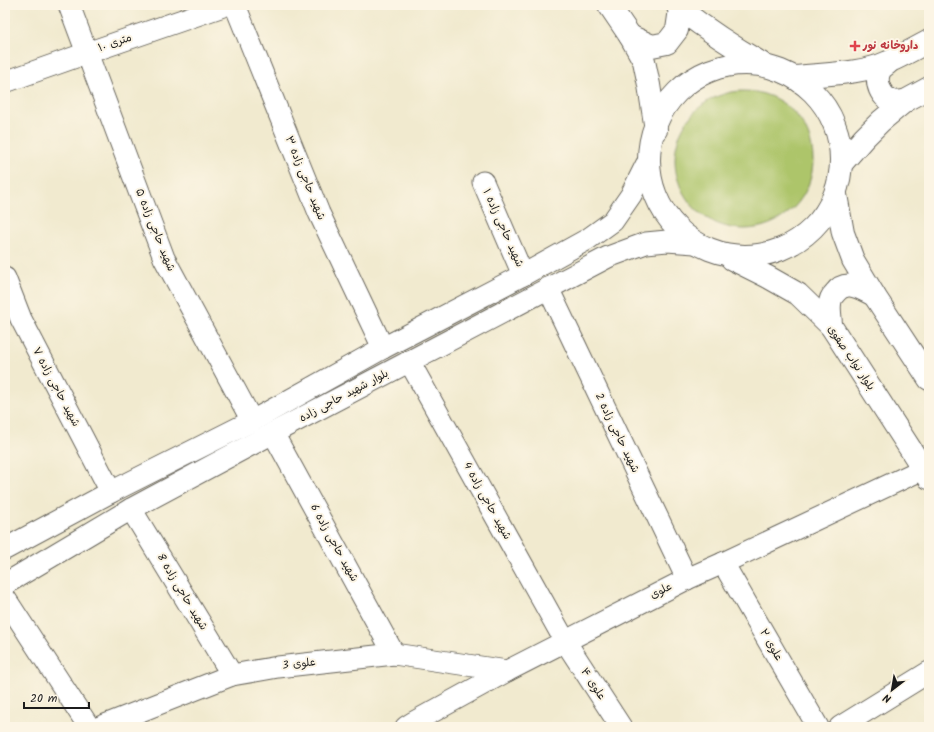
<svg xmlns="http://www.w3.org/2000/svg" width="934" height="732" font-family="Kalam,'Playpen Sans Arabic',sans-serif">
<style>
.grass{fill:#adc56a;stroke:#647043}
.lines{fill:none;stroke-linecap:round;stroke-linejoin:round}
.minor-casing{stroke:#67645b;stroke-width:23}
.major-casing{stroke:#67645b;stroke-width:24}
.minor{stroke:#fff;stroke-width:21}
.major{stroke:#fff;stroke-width:22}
.health-dot{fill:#e0444e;stroke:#fcf5e5;stroke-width:1.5}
.labels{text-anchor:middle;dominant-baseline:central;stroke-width:4;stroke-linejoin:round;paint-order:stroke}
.street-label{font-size:11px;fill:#1c1c1c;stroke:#fcf5e5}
.health-label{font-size:11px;font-weight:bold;fill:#be3a42;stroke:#fcf5e5;text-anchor:start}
</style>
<rect width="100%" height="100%" fill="#fcf5e5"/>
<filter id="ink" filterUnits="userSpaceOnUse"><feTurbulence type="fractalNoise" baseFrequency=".025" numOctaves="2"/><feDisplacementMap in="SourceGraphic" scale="8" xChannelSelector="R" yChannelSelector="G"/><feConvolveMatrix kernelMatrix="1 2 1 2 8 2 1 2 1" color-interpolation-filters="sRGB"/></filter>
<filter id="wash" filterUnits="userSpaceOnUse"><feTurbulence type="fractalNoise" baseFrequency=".012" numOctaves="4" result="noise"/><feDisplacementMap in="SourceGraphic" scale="16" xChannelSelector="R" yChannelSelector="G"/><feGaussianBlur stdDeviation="0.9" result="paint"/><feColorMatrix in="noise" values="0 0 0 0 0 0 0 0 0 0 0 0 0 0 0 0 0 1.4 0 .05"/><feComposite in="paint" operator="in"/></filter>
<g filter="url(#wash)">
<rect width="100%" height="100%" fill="#f1eacf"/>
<circle class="grass" cx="744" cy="160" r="69"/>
</g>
<g filter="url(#ink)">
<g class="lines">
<defs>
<g id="minor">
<path d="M69,5L164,258L252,421"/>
<path d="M235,5L319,213L383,348"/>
<path d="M5,82L87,53L226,5"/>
<path d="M483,182L523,275"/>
<path d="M5,278L21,319L111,492"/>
<path d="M548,288L687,579"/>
<path d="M409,361L565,641L621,727"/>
<path d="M273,433L394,654"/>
<path d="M131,509L232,675"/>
<path d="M5,549L111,492L252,421L383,348L523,275L588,239L613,221L631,195L646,165"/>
<path d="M723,563L818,727"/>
<path d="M5,584L131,509L273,433L608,257L646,243L667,241L695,243"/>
<path d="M5,598L89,727"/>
<path d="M100,727L232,675L278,667L394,654L507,671"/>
<path d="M406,727L414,722L507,671L687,579L723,563L923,469"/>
<path d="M840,727L929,672"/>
</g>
<g id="major">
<path d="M609,5L630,36L644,61L649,85L656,130"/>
<path d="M677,5L680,9C706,29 733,47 761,63"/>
<path d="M630,36L652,46L667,43L677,30L680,9"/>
<path d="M888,63C886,65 883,67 881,69C873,81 881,99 895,102C898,102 902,101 905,101"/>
<circle cx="745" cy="160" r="96"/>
<path d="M795,77C823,74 863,74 888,62C902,56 916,48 929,41"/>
<path d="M842,163L864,138L881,121L905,101L929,88"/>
<path d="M836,195L843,233L853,260L874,295L929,379"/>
<path d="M732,259L768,277L798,294L831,326L929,478"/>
<path d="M831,326C831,319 829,310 830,304C830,300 832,296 835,293C846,278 861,289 874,295"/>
</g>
</defs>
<use href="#minor" class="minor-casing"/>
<use href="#major" class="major-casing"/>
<use href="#minor" class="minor"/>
<use href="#major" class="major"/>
</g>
</g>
<path class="health-dot" d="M853 40h4v4h4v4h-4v4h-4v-4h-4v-4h4z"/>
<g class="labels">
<g class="street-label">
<text transform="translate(115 43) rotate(-19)">۱۰ متری</text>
<text transform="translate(305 178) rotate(68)">شهید حاجی زاده ۳</text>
<text transform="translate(503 228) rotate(66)">شهید حاجی زاده ۱</text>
<text transform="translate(155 230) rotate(68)">شهید حاجی زاده ۵</text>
<text transform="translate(851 358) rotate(56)">بلوار نواب صفوی</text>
<text transform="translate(56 387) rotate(62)">شهید حاجی زاده ۷</text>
<text transform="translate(344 396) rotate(-28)">بلوار شهید حاجی زاده</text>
<text transform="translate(617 433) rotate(64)">شهید حاجی زاده 2</text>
<text transform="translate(487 501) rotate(61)">شهید حاجی زاده 4</text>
<text transform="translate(334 543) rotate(61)">شهید حاجی زاده 6</text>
<text transform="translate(661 591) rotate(-27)">علوی</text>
<text transform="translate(182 592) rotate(59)">شهید حاجی زاده 8</text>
<text transform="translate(771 645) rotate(60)">علوی ۲</text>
<text transform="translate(299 664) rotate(-6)">علوی 3</text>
<text transform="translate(593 684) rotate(57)">علوی ۴</text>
</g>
<g class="health-label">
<text x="863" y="46">داروخانه نور</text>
</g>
</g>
<rect width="934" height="732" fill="none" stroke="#fcf5e5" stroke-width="20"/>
<g transform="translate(892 690) rotate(211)" stroke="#fcf5e5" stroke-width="3" paint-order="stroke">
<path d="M0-3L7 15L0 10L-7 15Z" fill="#1c1c1c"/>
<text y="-6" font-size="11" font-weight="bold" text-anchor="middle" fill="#1c1c1c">N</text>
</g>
<path d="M24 702v6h65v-6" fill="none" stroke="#1c1c1c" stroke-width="2"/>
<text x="30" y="702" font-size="12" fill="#1c1c1c" stroke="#fcf5e5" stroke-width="3" paint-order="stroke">20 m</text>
</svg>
